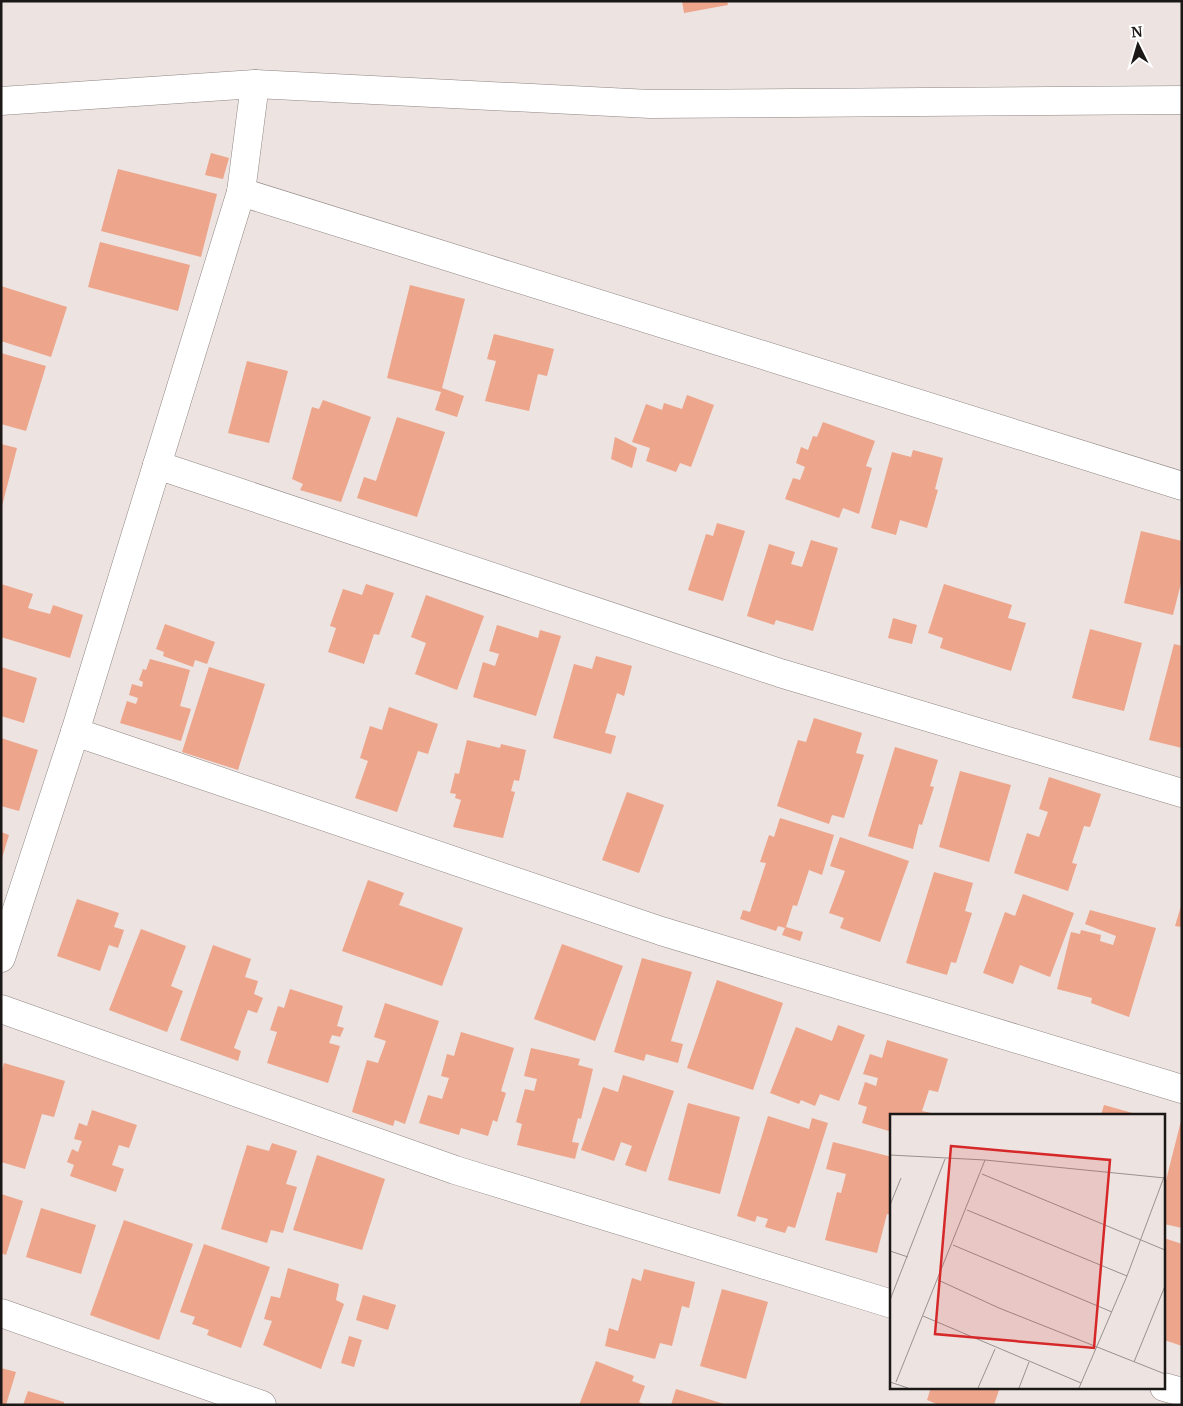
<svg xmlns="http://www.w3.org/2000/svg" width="1183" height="1406" font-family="Merriweather,serif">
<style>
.building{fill:#eda58b}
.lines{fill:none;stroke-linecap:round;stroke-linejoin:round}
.street-casing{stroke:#8f8683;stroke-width:29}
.street{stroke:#fff;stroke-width:28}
.inset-road{fill:none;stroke:#999290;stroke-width:1}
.view{fill:#d62828;fill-opacity:0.15;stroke:#d62828;stroke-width:2.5}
.inset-edge{fill:none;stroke:#1b1817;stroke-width:2.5}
</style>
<rect width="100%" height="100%" fill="#ede3e0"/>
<g class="building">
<path d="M682,1H727L728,5L684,13Z"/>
<path d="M211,153L229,158L223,179L205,175Z"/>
<path d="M118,169L217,194L201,257L101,231Z"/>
<path d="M100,242L190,265L178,311L88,287Z"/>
<path d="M410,285L465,299L442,388L464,396L457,417L435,410L441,392L387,378Z"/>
<path d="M1,286L67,307L51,357L1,341Z"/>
<path d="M494,334L554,349L547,376L538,374L529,411L485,401L496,361L487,359Z"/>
<path d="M1,353L46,366L26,431L1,424Z"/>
<path d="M247,361L288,371L269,443L228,433Z"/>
<path d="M687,395L714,405L691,467L680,463L676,472L646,461L650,448L632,442L646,404L662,410L664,403L682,409Z"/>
<path d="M323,400L371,417L341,502L300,490L303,484L292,479L312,407L319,409Z"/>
<path d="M397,417L445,432L417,517L357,498L364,477L376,481Z"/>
<path d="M823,422L875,441L866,466L872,468L859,514L843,508L839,518L785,499L793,478L800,480L805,467L796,463L801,447L808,450L813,436L817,437Z"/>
<path d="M615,437L637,448L632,468L611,459Z"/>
<path d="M1,444L17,448L2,506H1Z"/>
<path d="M913,450L943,458L935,489L938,490L927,528L900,520L896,535L871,528L892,452L911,457Z"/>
<path d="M717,523L745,531L723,601L688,590L706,534L713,536Z"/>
<path d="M1141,531L1182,541V579L1173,615L1124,603Z"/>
<path d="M811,540L838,548L813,631L776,620L774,625L747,616L769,544L795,552L791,564L802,567Z"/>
<path d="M1,584L33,594L28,608L50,614L53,605L83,615L70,658L1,637Z"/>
<path d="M366,584L394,593L379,635L374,634L364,664L328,652L336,628L330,626L343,589L362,595Z"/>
<path d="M944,584L1012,605L1008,618L1026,623L1011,671L940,648L943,638L928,633Z"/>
<path d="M426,595L484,616L457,690L415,674L426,643L411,637Z"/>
<path d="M893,618L917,625L912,644L888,638Z"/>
<path d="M165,624L215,642L207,664L195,660L193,667L163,656L164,652L156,649Z"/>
<path d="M497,625L538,638L540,630L561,636L536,716L473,697L483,662L495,666L499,654L489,651Z"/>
<path d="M1090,629L1142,643L1124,711L1072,698Z"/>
<path d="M1174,644L1182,646V748L1149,740Z"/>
<path d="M596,656L632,666L624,696L617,693L605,733L616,736L611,754L553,738L574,664L592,669Z"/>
<path d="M150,659L190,670L180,706L191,709L181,741L120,723L127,701L136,704L138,698L129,695L132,684L142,687L143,682L139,680L143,669L146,670Z"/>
<path d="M1,667L37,678L24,723L1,716Z"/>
<path d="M209,667L265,684L238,770L182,752Z"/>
<path d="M389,707L438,724L428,754L418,751L397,812L355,798L368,761L360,758L370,726L382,730Z"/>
<path d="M814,718L862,733L856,753L864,755L844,818L832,815L829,824L777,806L798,740L806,742Z"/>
<path d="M1,738L38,750L19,811L1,806Z"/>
<path d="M467,740L500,748L501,744L526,750L519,781L514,780L511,791L515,792L503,838L453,827L461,800L455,798L456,794L450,793L455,773L459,774Z"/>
<path d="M895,747L938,760L930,786L934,787L922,825L919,824L913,849L868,836Z"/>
<path d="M960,771L1011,785L989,862L939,847Z"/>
<path d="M1049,777L1101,794L1090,827L1084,826L1072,863L1077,864L1068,891L1014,873L1027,833L1039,837L1048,812L1039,809Z"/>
<path d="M627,792L664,805L639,873L602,860Z"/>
<path d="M780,818L834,835L822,875L809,870L797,906L793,905L786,927L803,932L800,941L782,935L785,928L778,926L776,931L740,919L743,910L750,912L766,863L760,862L769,835L774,837Z"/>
<path d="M1,832L9,835L2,858H1Z"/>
<path d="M840,837L909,861L880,942L840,928L844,918L829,913L845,871L830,866Z"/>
<path d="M934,872L973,883L965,911L972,913L956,963L951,962L947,975L906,963Z"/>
<path d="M368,880L404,893L399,905L463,928L442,986L342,951Z"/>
<path d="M1023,894L1074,913L1050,977L1020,965L1013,984L983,973L1005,912L1015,916Z"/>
<path d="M77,899L119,913L114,927L124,930L118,948L109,945L100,971L57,956Z"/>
<path d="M1182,903V927L1175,926Z"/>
<path d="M1090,910L1156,928L1129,1017L1091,1003L1092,998L1057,989L1071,932L1080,934L1081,930L1101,935L1100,941L1113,945L1116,936L1085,924Z"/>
<path d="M141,929L186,946L171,986L183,991L167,1032L109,1010Z"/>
<path d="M562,944L623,966L595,1041L534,1019Z"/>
<path d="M213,945L251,959L245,977L258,981L254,994L263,998L257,1013L248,1010L234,1048L241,1051L238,1061L180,1040Z"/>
<path d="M642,958L692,972L671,1041L683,1044L678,1063L646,1054L644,1061L614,1052Z"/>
<path d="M717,980L783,1003L753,1090L687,1068Z"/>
<path d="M290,989L343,1006L337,1026L344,1028L340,1037L332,1035L329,1043L340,1046L328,1083L267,1063L277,1032L270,1030L278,1006L284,1008Z"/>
<path d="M385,1003L439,1021L405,1124L395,1120L393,1126L352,1112L367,1060L378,1063L386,1041L374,1037Z"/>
<path d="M838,1025L865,1035L839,1101L820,1094L815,1106L801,1100L799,1104L770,1093L796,1027L832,1041Z"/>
<path d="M461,1032L514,1048L501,1091L506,1093L497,1122L493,1120L488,1136L461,1128L459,1135L419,1123L428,1095L442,1099L449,1078L441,1076L447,1054L454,1056Z"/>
<path d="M887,1040L948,1059L938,1092L929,1090L922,1111L931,1113L930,1115H892V1132L862,1123L867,1107L858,1104L865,1082L876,1086L878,1078L863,1074L870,1054L882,1058Z"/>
<path d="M531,1048L580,1059L578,1065L593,1069L581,1119L578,1118L572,1142L579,1143L575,1159L517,1145L522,1124L516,1122L525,1089L534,1091L537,1079L524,1076Z"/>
<path d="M4,1063L65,1081L54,1117L42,1114L25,1169L1,1162V1073Z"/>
<path d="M623,1075L674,1091L646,1172L625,1165L632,1146L621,1142L614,1161L581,1150L603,1087L618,1092Z"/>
<path d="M688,1103L740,1117L720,1194L668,1180Z"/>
<path d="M1104,1105L1136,1114V1115H1101Z"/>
<path d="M92,1110L137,1125L129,1148L119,1145L112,1165L124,1169L116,1192L70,1176L74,1165L67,1162L72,1149L78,1152L82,1141L74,1139L79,1123L87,1126Z"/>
<path d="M768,1116L809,1129L812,1118L828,1123L795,1228L788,1226L785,1233L765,1227L768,1219L757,1216L755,1222L737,1216Z"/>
<path d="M1182,1117V1228L1164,1224V1188Z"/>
<path d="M833,1142L892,1157V1215L887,1214L877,1253L825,1240L837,1192L841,1193L846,1174L826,1169Z"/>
<path d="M272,1143L297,1151L286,1184L297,1187L283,1233L271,1230L267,1243L221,1229L247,1145L269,1151Z"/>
<path d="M317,1155L385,1179L362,1250L293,1230Z"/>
<path d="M1,1194L23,1201L6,1255L1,1253Z"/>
<path d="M41,1208L96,1225L81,1274L26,1257Z"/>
<path d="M124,1220L193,1244L159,1340L90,1315Z"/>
<path d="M1164,1238L1182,1244V1346L1164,1340Z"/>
<path d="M204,1244L270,1267L241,1348L207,1335L209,1330L192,1324L195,1317L180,1312Z"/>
<path d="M288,1268L339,1284L336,1300L344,1304L321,1369L263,1345L272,1321L264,1319L271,1296L280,1298Z"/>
<path d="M644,1269L695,1282L689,1308L682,1306L672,1346L660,1343L655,1359L605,1346L609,1328L618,1331L632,1278L641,1281Z"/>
<path d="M722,1289L768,1302L746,1379L700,1366Z"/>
<path d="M363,1295L396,1305L388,1330L356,1320Z"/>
<path d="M349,1336L362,1340L354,1367L341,1363Z"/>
<path d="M596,1361L634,1376L632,1381L645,1386L639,1402L645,1405H579Z"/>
<path d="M1,1368L16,1372L6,1405L1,1404Z"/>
<path d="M931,1387H1000L994,1405H939L927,1400Z"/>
<path d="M676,1389L724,1404V1405H671Z"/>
<path d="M28,1391L64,1402V1405H23Z"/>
</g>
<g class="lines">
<defs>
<g id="street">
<path d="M1,101L255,84L650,104L1182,100"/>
<path d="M241,192L1182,486"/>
<path d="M157,465L780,673L1182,793"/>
<path d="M75,732L661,931L1182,1089"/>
<path d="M1,958L75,732L241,192L255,84"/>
<path d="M1,1009L455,1170L892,1304"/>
<path d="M1,1313L262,1405"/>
<path d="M1164,1387L1182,1392"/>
</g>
</defs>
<use href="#street" class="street-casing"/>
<use href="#street" class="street"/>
</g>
<g transform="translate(890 1114)">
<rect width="275" height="275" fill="#ede3e0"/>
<path class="inset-road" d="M0,41L95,46L275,64M92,60L275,136M0,91L11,64M77,96L237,162M63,131L222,198M0,137L18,143M48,166L109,194L275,260M0,186L55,45M33,202L191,269M244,248L275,172M0,268L18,274M6,268L95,46M88,274L105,235M129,274L139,248M189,274L237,162L274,63"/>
<path class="view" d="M61,32L220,46L204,234L45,220Z"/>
<rect width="275" height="275" class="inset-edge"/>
</g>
<rect width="1183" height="1406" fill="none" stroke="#1b1817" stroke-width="5"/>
<g transform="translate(1138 45) rotate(355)" stroke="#ffffff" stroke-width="4" paint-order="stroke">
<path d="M0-4L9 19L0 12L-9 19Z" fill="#1b1817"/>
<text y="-8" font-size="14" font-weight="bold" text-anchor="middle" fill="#1b1817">N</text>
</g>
</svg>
